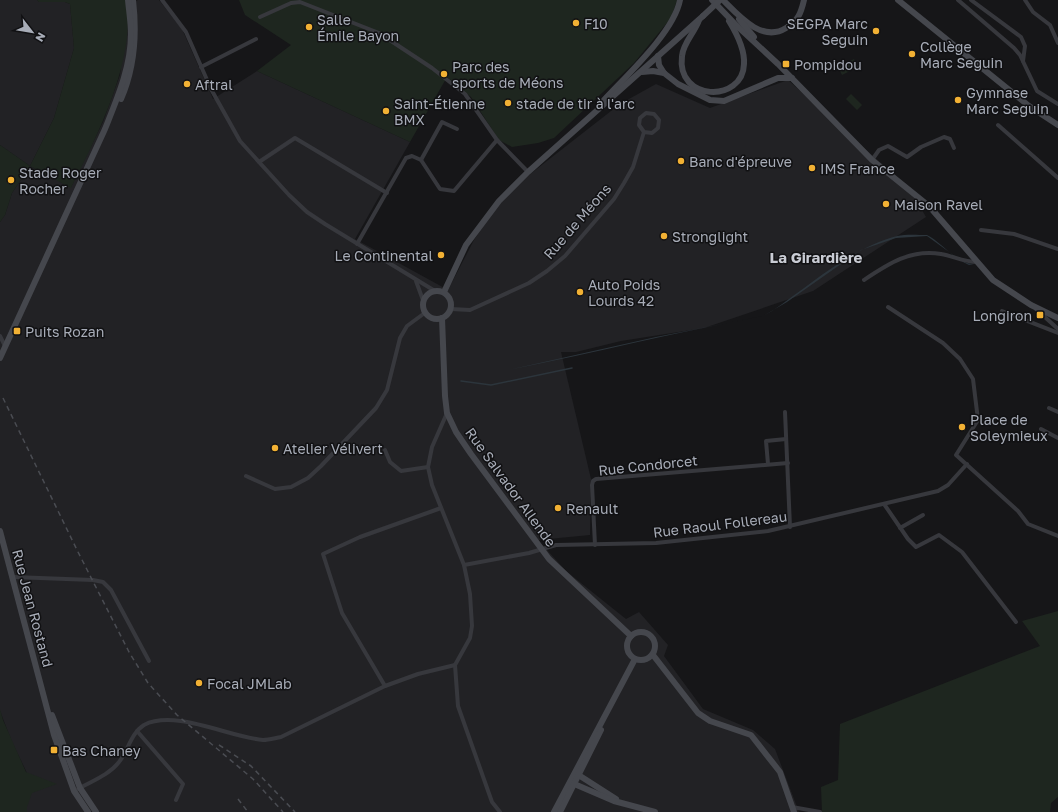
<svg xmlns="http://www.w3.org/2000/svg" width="1058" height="812" font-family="'Golos Text',sans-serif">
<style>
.built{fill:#222225}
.green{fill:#1e261f}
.water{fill:#2c353c}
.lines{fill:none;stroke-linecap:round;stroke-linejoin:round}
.stream{stroke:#2c353c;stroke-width:1.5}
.street{stroke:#37383d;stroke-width:4}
.secondary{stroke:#45474d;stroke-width:6}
.rail{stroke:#4a4c52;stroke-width:1.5;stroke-dasharray:5 4;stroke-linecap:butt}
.secondary-bridge{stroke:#45474d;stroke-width:6}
.poi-dot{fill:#f2b134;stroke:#111113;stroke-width:1.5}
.labels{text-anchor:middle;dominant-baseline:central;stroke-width:3;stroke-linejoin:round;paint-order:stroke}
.poi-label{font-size:14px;fill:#a8adb8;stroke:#111113;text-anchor:start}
.street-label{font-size:14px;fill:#a8adb8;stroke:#111113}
.neighbourhood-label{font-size:15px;font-weight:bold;fill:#c9ccd4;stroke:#111113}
</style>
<rect width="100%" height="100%" fill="#161618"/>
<path class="built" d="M0,0H37L39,2H65L70,4L74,48L54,118L30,166L71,187L103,122L120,75L127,5L138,0H159L182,29L213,99L257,71L410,142L355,239L448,290L474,240L494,209L529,175L620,104L656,84L710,108L788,80L910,189L926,217L813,291L704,328L621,341L576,352H561L591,479L590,535L538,540L566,571L626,619L639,612L668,645L664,656L703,709L753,730L775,749L799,812H27V773L12,742L0,711V222L5,215L12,193L30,166L0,145Z"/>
<g class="green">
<path d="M37,0H126C137,58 97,137 71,188L30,166L12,193L5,215L0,222V145L30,166L54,118L74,48L70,4L65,2H39Z"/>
<path d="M239,0H677L671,18L634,63L554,138L538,143L512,147L499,140L471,97L447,77L410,142L257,71L291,45L245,15Z"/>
<path d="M854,59L858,67L842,75L838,67Z"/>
<path d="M851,94L862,105L857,110L846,99Z"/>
<path d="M1058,611V797L1051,803L1050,812H822L821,787L838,780L840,724L1040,646L1022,621Z"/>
<path d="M0,709L3,720L26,772L57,784L32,793L27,807V812H0Z"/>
</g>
<path class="water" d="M927,235C943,243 956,264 974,264L969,265L963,262L927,236L896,238L861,250L787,302L763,316C676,332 590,354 503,371L656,337L763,316L772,311C812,284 849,249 897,236C906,234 918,235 927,235Z"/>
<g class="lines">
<path class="stream" d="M461,381L491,385L572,368"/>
<g class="street">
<path d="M162,0L186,32L211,89L240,141L289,195L307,212L325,224L435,291"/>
<path d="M958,0L1014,48L1020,55L1037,91L1058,104"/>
<path d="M971,0L1021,37L1025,46L1023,61"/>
<path d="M1025,0L1033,12L1050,25L1058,43"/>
<path d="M260,17L291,3L300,2L379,33L432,68L465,94L497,140L528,172"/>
<path d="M201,67L256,39"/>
<path d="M998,125L1058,178"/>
<path d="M421,160L442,122L457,129"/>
<path d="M872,160L879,150L888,146L907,157L921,147L944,137L950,139L954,148"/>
<path d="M259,162L295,138L387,193"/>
<path d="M981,230L1014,234L1058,249"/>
<path d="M357,244L406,158L412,156L421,160L440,189L454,191L497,140"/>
<path d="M864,280C888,264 910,249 941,254C953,256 964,262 977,262"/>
<path d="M416,281L424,303"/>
<path d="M888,307L943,343L960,359L973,379L978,420L956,455L1018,511L1028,524L1058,536"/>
<path d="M451,309L470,310L529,283L547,271L565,256L614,199L624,183L633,167L644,132L639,125L640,118L646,113L654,114L659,120L658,128L652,133L644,132"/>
<path d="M1036,309L1058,329"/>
<path d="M1002,311L1058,333"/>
<path d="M0,336L5,346"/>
<path d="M1049,408L1058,412"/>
<path d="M785,412L790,527"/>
<path d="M447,413L432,447L428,467L432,485L464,565L470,594L472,626L470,638L455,665L458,706L492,802L500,812"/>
<path d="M1041,429L1058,438"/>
<path d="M385,450L390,462L401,471L428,467"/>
<path d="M768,464L766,441L786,439"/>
<path d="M246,476L275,489L291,487L308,478L321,466L376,408L387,390L400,338L407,326L426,312"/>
<path d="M884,504L908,539L916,547L939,535L962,552L1016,622"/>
<path d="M900,528L923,515"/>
<path d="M595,545L592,485L593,481L596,479L788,463"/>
<path d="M464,565L529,553L556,545L656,543L768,531L938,491L948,485L967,464"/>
<path d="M13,577L93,580L103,582L111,590L149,661"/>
<path d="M385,686L342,613L323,554L360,537L441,508"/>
<path d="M137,731L183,784L176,800"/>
<path d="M78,789C92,781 109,775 119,762C128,751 131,733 144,725C175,709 229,737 263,740C269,740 275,738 281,737L385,686L418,674L455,665"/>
<path d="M792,807L820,812"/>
</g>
<g class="secondary">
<path d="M712,0L736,25L778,64L872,160L929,206L993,280L1031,305L1058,318"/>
<path d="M723,0C739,16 762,43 786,28C798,21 801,13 804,0"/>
<path d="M898,0L1029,106L1058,125"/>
<path d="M739,19L754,37"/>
<path d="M699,20C695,32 683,43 682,56C676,102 743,103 744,64C745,49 737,34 729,21"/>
<path d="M658,56L659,65L664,73L678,84L710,100L724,101L778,78H792"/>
<path d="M642,72L653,71L664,73"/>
<path d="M121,99C135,67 137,34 133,0"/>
<path d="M604,100C627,75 674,32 680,0"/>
<circle cx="437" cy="305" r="14"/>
<path d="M444,292L466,245L499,201L528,172L703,16"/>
<path d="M442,318L445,396L447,413L456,432L471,454L549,559L631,636"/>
<path d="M0,358L105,129C117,99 131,67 131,34C131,23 129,11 128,0"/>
<path d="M0,531L54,735L74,791L88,812"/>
<circle cx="641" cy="646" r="14"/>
<path d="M653,655L698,713L710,721L751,735L780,772L794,812"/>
<path d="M52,715L80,788L96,812"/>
<path d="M577,774L616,799"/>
<path d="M572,783L614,801L655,812"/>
<path d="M554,812L635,659"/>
<path d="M560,812L601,730"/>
</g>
<g class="rail">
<path d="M3,398L78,552L129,652L148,683L177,715L253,779L283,812"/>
<path d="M219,745L251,766L295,812"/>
<path d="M238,799L248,812"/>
</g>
<path class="secondary-bridge" d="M703,16L720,0"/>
</g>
<g class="poi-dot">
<circle cx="576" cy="23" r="4"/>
<circle cx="309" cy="27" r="4"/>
<circle cx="876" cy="31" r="4"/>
<circle cx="912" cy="54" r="4"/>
<rect x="782" y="60" width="8" height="8" rx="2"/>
<circle cx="444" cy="74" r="4"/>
<circle cx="187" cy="84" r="4"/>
<circle cx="958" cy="100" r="4"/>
<circle cx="508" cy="103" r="4"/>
<circle cx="386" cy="111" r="4"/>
<circle cx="681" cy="161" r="4"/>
<circle cx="812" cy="168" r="4"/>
<circle cx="11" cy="180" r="4"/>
<circle cx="886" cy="204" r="4"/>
<circle cx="664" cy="236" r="4"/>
<circle cx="441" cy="255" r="4"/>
<circle cx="580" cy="292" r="4"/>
<rect x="1036" y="311" width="8" height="8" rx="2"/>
<rect x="13" y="327" width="8" height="8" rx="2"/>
<circle cx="962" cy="427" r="4"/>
<circle cx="275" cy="448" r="4"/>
<circle cx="558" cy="508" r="4"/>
<circle cx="199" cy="683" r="4"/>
<rect x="50" y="746" width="8" height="8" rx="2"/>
</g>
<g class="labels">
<g class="poi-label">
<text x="317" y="19">Salle<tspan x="317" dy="16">Émile Bayon</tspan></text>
<text x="584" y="23">F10</text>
<text x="868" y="23" text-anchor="end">SEGPA Marc<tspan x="868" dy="16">Seguin</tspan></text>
<text x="920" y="46">Collège<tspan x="920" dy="16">Marc Seguin</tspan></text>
<text x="794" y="64">Pompidou</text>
<text x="452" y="66">Parc des<tspan x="452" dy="16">sports de Méons</tspan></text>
<text x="195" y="84">Aftral</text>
<text x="966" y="92">Gymnase<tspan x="966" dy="16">Marc Seguin</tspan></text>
<text x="394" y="103">Saint-Étienne<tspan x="394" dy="16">BMX</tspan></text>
<text x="516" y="103">stade de tir à l'arc</text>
<text x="689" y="161">Banc d'épreuve</text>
<text x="820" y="168">IMS France</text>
<text x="19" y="172">Stade Roger<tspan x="19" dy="16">Rocher</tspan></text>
<text x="894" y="204">Maison Ravel</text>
<text x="672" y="236">Stronglight</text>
<text x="433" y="255" text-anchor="end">Le Continental</text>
<text x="588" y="284">Auto Poids<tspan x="588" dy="16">Lourds 42</tspan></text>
<text x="1032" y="315" text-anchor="end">Longiron</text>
<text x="25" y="331">Puits Rozan</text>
<text x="970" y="419">Place de<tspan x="970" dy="16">Soleymieux</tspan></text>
<text x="283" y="448">Atelier Vélivert</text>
<text x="566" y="508">Renault</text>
<text x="207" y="683">Focal JMLab</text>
<text x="62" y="750">Bas Chaney</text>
</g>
<g class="street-label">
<text transform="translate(577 221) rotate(-49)">Rue de Méons</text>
<text transform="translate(648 465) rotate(-6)">Rue Condorcet</text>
<text transform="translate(511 487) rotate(54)">Rue Salvador Allende</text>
<text transform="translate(720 524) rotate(-7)">Rue Raoul Follereau</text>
<text transform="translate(33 608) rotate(75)">Rue Jean Rostand</text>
</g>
<g class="neighbourhood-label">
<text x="816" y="257">La Girardière</text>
</g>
</g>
<g transform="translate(32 32) rotate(121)" stroke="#111113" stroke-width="3" paint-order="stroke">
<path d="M0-3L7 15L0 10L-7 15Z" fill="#a8adb8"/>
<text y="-6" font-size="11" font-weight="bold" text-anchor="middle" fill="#a8adb8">N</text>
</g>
</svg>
